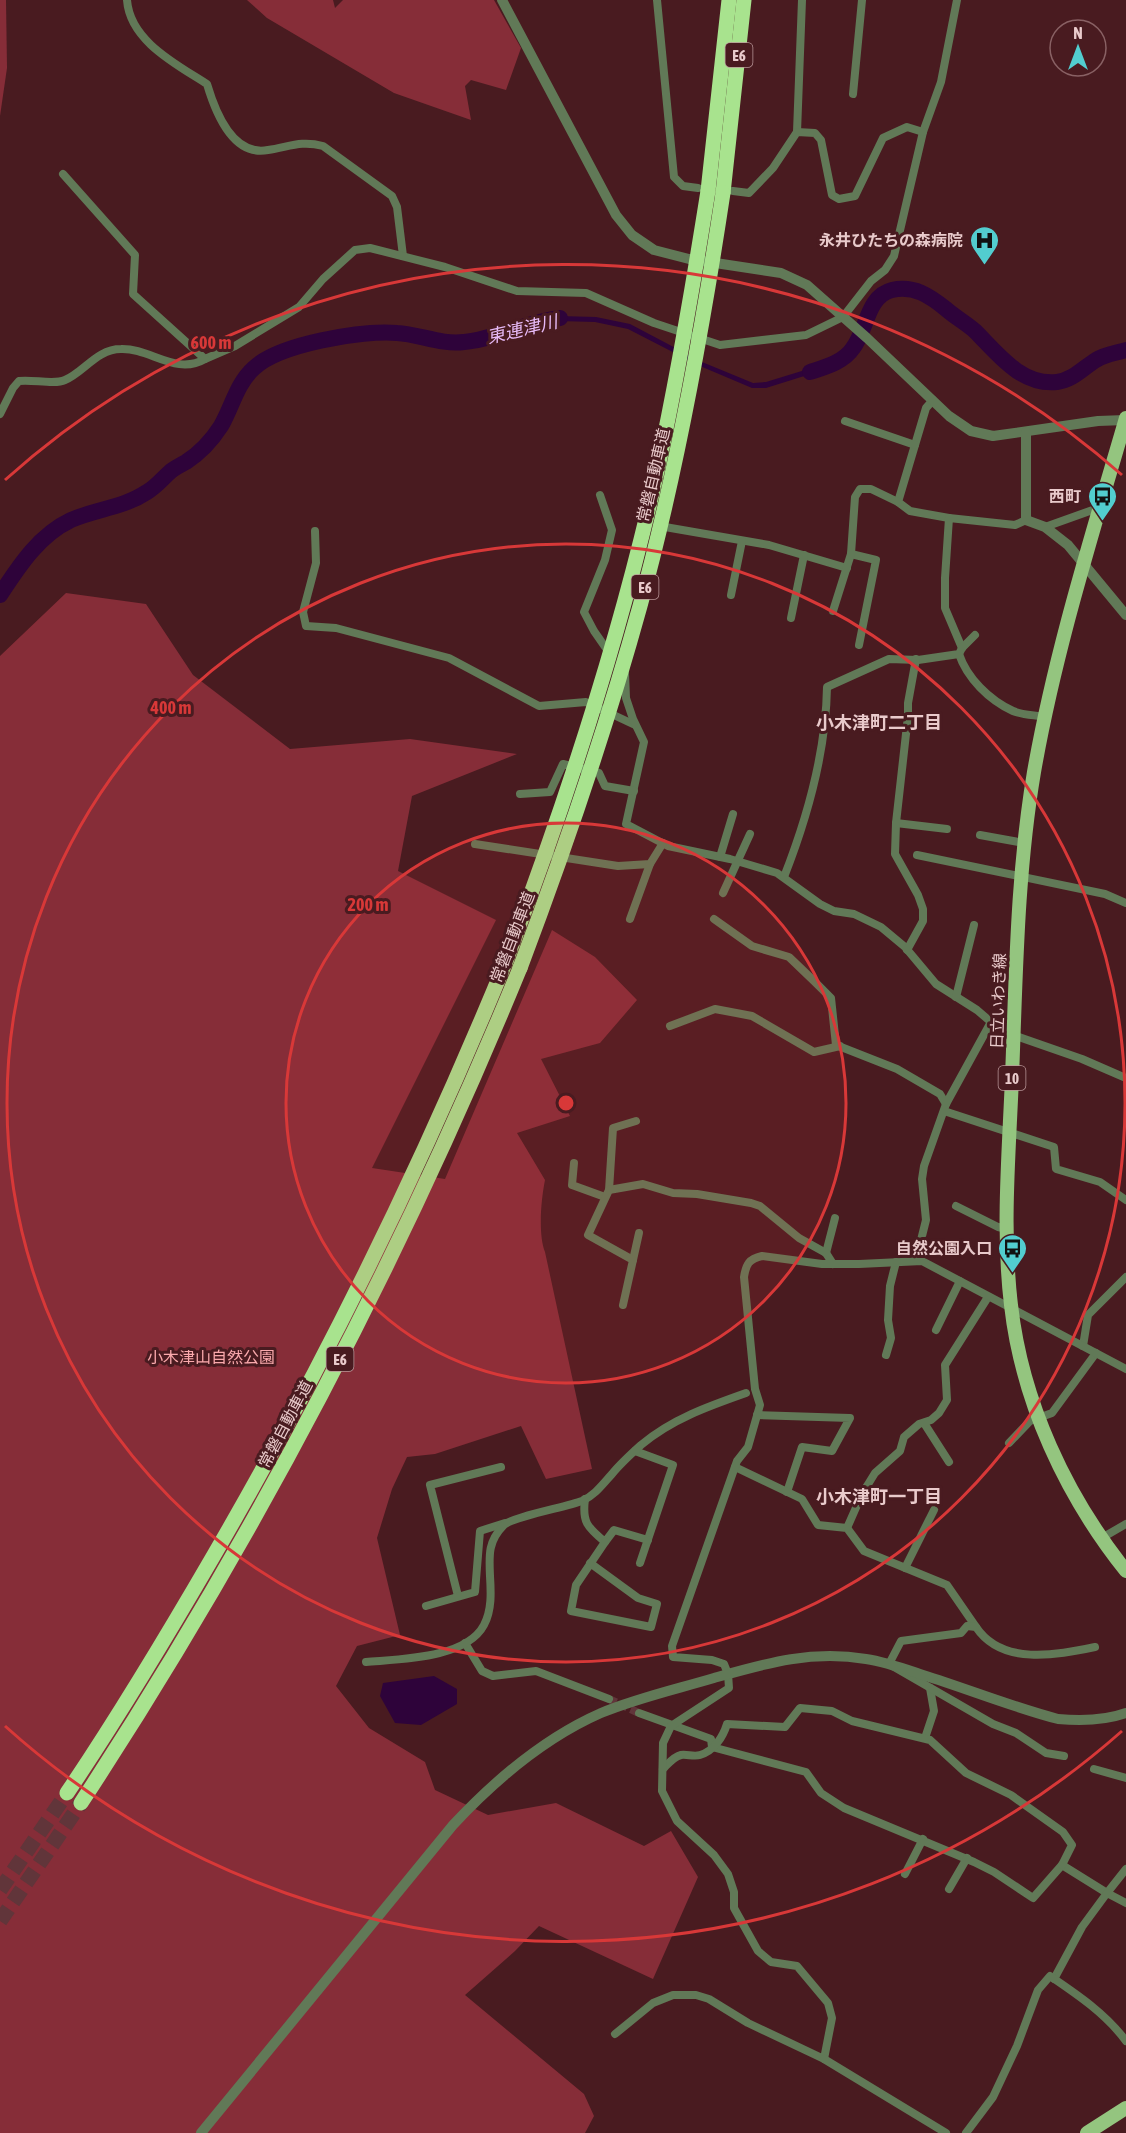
<svg xmlns="http://www.w3.org/2000/svg" width="1126" height="2133" font-family="'Asap Condensed','Noto Sans JP',sans-serif">
<style>
.green{fill:#862d38}
.water{fill:#2e033a}
.lines{fill:none;stroke-linecap:round;stroke-linejoin:round}
.river{stroke:#2e033a;stroke-width:16}
.minor-tunnel{stroke:#61353a;stroke-width:8;stroke-dasharray:8 4;stroke-linecap:butt}
.motorway-tunnel{stroke:#61353a;stroke-width:15;stroke-dasharray:15 8;stroke-linecap:butt}
.minor{stroke:#617957;stroke-width:8}
.tertiary{stroke:#617957;stroke-width:10}
.primary{stroke:#94c57f;stroke-width:14}
.motorway{stroke:#a8e38e;stroke-width:15}
.motorway-bridge{stroke:#a8e38e;stroke-width:15}
.ring{fill:none;stroke:#d83838;stroke-width:3}
.labels{text-anchor:middle;dominant-baseline:central;stroke-width:6;stroke-linejoin:round;paint-order:stroke}
.shield{fill:#491b20;stroke:#b99698;stroke-width:1.5}
.shield-label{font-size:15px;font-weight:bold;fill:#e9cacb}
.poi-label{font-size:16px;font-weight:bold;fill:#e9cacb;stroke:#491b20;text-anchor:end}
.street-label{font-size:16px;fill:#e9cacb;stroke:#491b20}
.park-label{font-size:16px;fill:#faa9ac;stroke:#491b20}
.water-label{font-size:18px;font-style:italic;fill:#e7baf7;stroke:#491b20}
.neighbourhood-label{font-size:18px;font-weight:bold;fill:#e9cacb;stroke:#491b20}
.centre{fill:#d83838;stroke:#491b20;stroke-width:3}
.ring-label{font-size:18px;text-anchor:middle;font-weight:bold;fill:#d83838;stroke:#491b20;stroke-width:6;stroke-linejoin:round;paint-order:stroke}
</style>
<rect width="100%" height="100%" fill="#491b20"/>
<g class="green">
<path d="M0,0H6L7,68L0,116Z"/>
<path d="M247,0H333L335,8L343,0H494L521,48L506,90L471,80L465,86L471,120L394,93L267,18Z"/>
<path d="M66,593L146,604L193,675L290,749L410,739L517,754L412,796L398,871L496,920L372,1168L445,1179L552,930L595,957L637,1000L600,1043L541,1059L570,1116L517,1133L545,1180C541,1200 538,1234 545,1252L592,1469L546,1479L521,1426L435,1454L407,1457L392,1489L377,1538L400,1635L357,1646L336,1686L369,1728L425,1762L435,1790L488,1815L556,1803L644,1846L671,1831L698,1877L653,1979L539,1926L515,1951L465,1995L584,2094L594,2116L585,2133H0V656Z"/>
</g>
<g class="water">
<path d="M558,316L596,317L630,324L702,362L753,383L766,382L831,362L833,367L766,388H752L700,366L628,329L595,322L559,321L539,324L537,320Z"/>
<path d="M434,1676L457,1689V1704L421,1725L395,1723L380,1696L383,1683Z"/>
</g>
<g class="lines">
<g class="river">
<path d="M810,372C825,367 844,362 853,348C867,330 867,296 892,290C914,285 930,296 946,309C955,317 966,323 975,331C997,353 1021,386 1057,382C1073,380 1083,368 1096,360C1105,354 1117,353 1126,350"/>
<path d="M0,595C19,566 39,535 71,520C96,509 123,508 147,492C156,487 163,478 171,471C176,467 181,465 186,462C200,453 212,440 221,426C232,407 237,383 254,368C279,344 362,330 397,333C419,334 441,345 464,342C497,339 527,322 560,318"/>
</g>
<path class="minor-tunnel" d="M609,1699L639,1713"/>
<g class="motorway-tunnel">
<path d="M0,1890L67,1793"/>
<path d="M0,1921L81,1803"/>
</g>
<g class="minor">
<path d="M127,0C130,41 176,64 207,84C215,111 232,157 268,150C289,147 301,140 323,146L392,196L397,207L403,256"/>
<path d="M657,0L674,177L683,186L698,188"/>
<path d="M853,94L862,0"/>
<path d="M797,132L802,0"/>
<path d="M63,174L135,255L133,294L205,359L235,346L299,307L323,279L355,250L370,248L445,267L517,291L586,293L654,323L720,345L806,335L843,317L871,281L885,270L894,256L923,132L941,82L957,0"/>
<path d="M733,191L749,193L773,168L797,132L815,133L821,140L832,195L839,199L855,196L883,138L907,127L923,132"/>
<path d="M933,400L926,408L898,502L910,511L949,518"/>
<path d="M0,414L13,388L19,381C32,379 54,385 65,380C84,372 97,349 121,349C150,348 176,376 205,359"/>
<path d="M845,421L915,445"/>
<path d="M600,495L612,530L605,560L584,612L594,631L610,654"/>
<path d="M665,527L769,545L847,568"/>
<path d="M1045,527L1101,507"/>
<path d="M315,531L316,563L303,612L306,626L336,628L449,658L539,706L586,702L635,725"/>
<path d="M851,554L876,560L859,645"/>
<path d="M731,595L742,541"/>
<path d="M833,611L851,554L855,497L860,489H871L898,502"/>
<path d="M791,618L804,555"/>
<path d="M962,648L945,608V578L949,518L1015,525L1026,520"/>
<path d="M959,654C967,678 989,700 1013,711C1022,715 1035,715 1045,717"/>
<path d="M625,674L626,698L633,719L644,742L626,824L668,846L730,859L777,873L820,904L834,911L854,914L881,927L905,947L936,984L977,1010L991,1022L999,1026L1014,1028"/>
<path d="M520,794L550,792L563,764L599,773L605,786L634,791"/>
<path d="M896,823L947,829"/>
<path d="M980,835L1024,843"/>
<path d="M475,844L618,866L650,864L663,843"/>
<path d="M917,855L1105,894L1126,903"/>
<path d="M720,857L733,814"/>
<path d="M784,877C808,816 826,752 827,687L889,659L918,660L959,654L962,648L975,635"/>
<path d="M723,893L750,834"/>
<path d="M630,919L650,864"/>
<path d="M714,919L752,946L789,957L814,981L831,998L836,1045L897,1069L940,1094L946,1104"/>
<path d="M907,950L923,921V909L918,895L895,854L896,823L908,716V703L916,659"/>
<path d="M956,997L974,925"/>
<path d="M670,1026L715,1009L752,1016L814,1052L840,1046"/>
<path d="M1013,1035L1082,1059L1126,1078"/>
<path d="M944,1111L1054,1147L1056,1169L1100,1182L1126,1200"/>
<path d="M574,1163L572,1185L605,1197"/>
<path d="M609,1190L613,1128L636,1121"/>
<path d="M956,1206L998,1227L1007,1229"/>
<path d="M826,1253L835,1218"/>
<path d="M633,1260L639,1233"/>
<path d="M916,1260L926,1220L922,1179L924,1166L946,1104L991,1022"/>
<path d="M623,1305L633,1260L588,1235L609,1190L643,1184L673,1193L697,1194L751,1203L760,1206L799,1238L826,1253L833,1264"/>
<path d="M936,1330L960,1281"/>
<path d="M1083,1346L1088,1315L1126,1277"/>
<path d="M886,1355L891,1338L888,1320L890,1286L896,1262"/>
<path d="M757,1415L850,1418L832,1451L802,1447L787,1492"/>
<path d="M924,1423L949,1462"/>
<path d="M1009,1443L1030,1421L1052,1413L1096,1353"/>
<path d="M635,1451L673,1465L640,1563"/>
<path d="M735,1467L802,1499L818,1525L847,1528L864,1551L947,1585L976,1627"/>
<path d="M585,1499C582,1522 587,1527 605,1542L614,1530L648,1540"/>
<path d="M847,1528L862,1494L875,1473L900,1451L904,1437L919,1424L931,1420L939,1413L947,1400L945,1365L988,1297"/>
<path d="M1100,1539L1126,1524"/>
<path d="M590,1563L638,1598L657,1604L651,1627L571,1611L576,1585L605,1542"/>
<path d="M905,1568L934,1510"/>
<path d="M458,1596L430,1485L501,1467"/>
<path d="M426,1606L475,1592L480,1531L505,1523"/>
<path d="M465,1643L482,1671L493,1676L536,1671L609,1699"/>
<path d="M366,1662C399,1659 466,1659 484,1625C492,1610 491,1592 490,1576C489,1555 488,1541 504,1525C512,1517 566,1507 582,1501C595,1495 602,1485 612,1474C620,1464 631,1454 641,1445C672,1419 709,1406 746,1393"/>
<path d="M639,1713L711,1739L712,1747L806,1772L821,1793L844,1808L974,1862L994,1872L1033,1898L1062,1865L1107,1893L1126,1869"/>
<path d="M925,1738L934,1711L930,1688"/>
<path d="M1064,1756L1046,1753L1016,1733L993,1724L889,1664L901,1641L961,1633L967,1626L976,1627C1002,1666 1056,1655 1095,1647"/>
<path d="M663,1769C668,1764 673,1757 681,1755C687,1754 694,1757 700,1755C714,1751 723,1737 727,1724L785,1727L800,1708L832,1711L852,1721L930,1740L966,1773L1011,1795L1063,1832L1072,1845L1062,1865"/>
<path d="M1094,1769L1126,1778"/>
<path d="M905,1874L923,1839"/>
<path d="M949,1889L967,1858"/>
<path d="M1054,1979L1082,1927L1107,1893L1126,1903"/>
<path d="M615,2034L653,2003L673,1995H696L709,1999L748,2023L824,2059L832,2018L828,2003L797,1966L771,1962L758,1951L734,1908V1892L728,1874L714,1855L677,1821L662,1791L663,1743L671,1726L729,1688L728,1674L724,1664L712,1660L673,1657L672,1646L737,1461L748,1447L760,1405L755,1389L744,1277C746,1264 749,1259 762,1256L822,1264H859L922,1261L1126,1369"/>
<path d="M824,2059L946,2133"/>
<path d="M966,2133L993,2097L1017,2046L1038,1990L1050,1976C1078,1995 1106,2014 1126,2041"/>
</g>
<g class="tertiary">
<path d="M502,0L616,215L632,235L654,250L689,259L781,273L807,285L867,338L949,416L971,431L993,436L1098,421L1125,420"/>
<path d="M1026,432V520L1045,527L1068,545L1126,615"/>
<path d="M201,2133L453,1825C495,1780 544,1738 601,1713C637,1698 677,1689 714,1678C767,1663 811,1650 866,1659C886,1662 905,1669 923,1675C968,1689 1012,1707 1058,1719C1081,1721 1104,1721 1126,1713"/>
</g>
<g class="primary">
<path d="M1126,418C1092,535 1055,652 1034,772C1017,873 1016,975 1012,1077C1009,1153 1002,1229 1011,1305C1022,1402 1066,1496 1126,1571"/>
<path d="M1087,2133L1126,2108"/>
</g>
<g class="motorway">
<path d="M708,191L729,0"/>
<path d="M723,193L744,0"/>
<path d="M67,1793C119,1716 167,1636 214,1555C325,1364 422,1166 506,961"/>
<path d="M81,1803C254,1539 400,1260 520,968"/>
</g>
<g class="motorway-bridge">
<path d="M506,961C564,808 615,653 652,494C675,394 692,292 708,191"/>
<path d="M520,968C565,849 606,729 640,606C677,471 702,332 723,193"/>
</g>
</g>
<circle cx="566" cy="1103" r="280" fill="#d83838" fill-opacity=".12"/>
<g class="ring">
<circle cx="566" cy="1103" r="280"/>
<circle cx="566" cy="1103" r="559"/>
<path d="M1122 1731A839 839 0 0 1 5 1726M5 480A839 839 0 0 1 1122 475"/>
</g>
<defs>
<symbol id="hospital-pin" viewBox="-11 -11 22 30"><path d="M0 17L-7.5 6A9.5 9.5 0 1 1 7.5 6Z" fill="#52cdcf" stroke="#491b20"/><path d="M-5-5h3v3.5h4V-5h3V5h-3V1.5h-4V5h-3Z" fill="#111"/></symbol>
<symbol id="bus-pin" viewBox="-11 -11 22 30"><path d="M0 17L-7.5 6A9.5 9.5 0 1 1 7.5 6Z" fill="#52cdcf" stroke="#491b20"/><path d="M-5-6H5V4H4V6H2V4H-2V6H-4V4H-5ZM-3.5-4V0h7V-4ZM-3.5 1.2v1.5H-2V1.2ZM2 1.2v1.5H3.5V1.2Z" fill="#111"/></symbol>
</defs>
<g fill-rule="evenodd">
<use href="#hospital-pin" x="968" y="224" width="33" height="45"/>
<use href="#bus-pin" x="1086" y="480" width="33" height="45"/>
<use href="#bus-pin" x="996" y="1232" width="33" height="45"/>
</g>
<g class="labels">
<g class="shield">
<rect x="725.5" y="43" width="27" height="24" rx="4.5"/>
<rect x="631.5" y="575" width="27" height="24" rx="4.5"/>
<rect x="998.5" y="1066" width="27" height="24" rx="4.5"/>
<rect x="326.5" y="1347" width="27" height="24" rx="4.5"/>
</g>
<g class="shield-label">
<text x="739" y="55">E6</text>
<text x="645" y="587">E6</text>
<text x="1012" y="1078">10</text>
<text x="340" y="1359">E6</text>
</g>
<g class="poi-label">
<text x="963" y="240">永井ひたちの森病院</text>
<text x="1081" y="496">西町</text>
<text x="992" y="1248">自然公園入口</text>
</g>
<g class="street-label">
<text transform="translate(653 475) rotate(-77)">常磐自動車道</text>
<text transform="translate(512 937) rotate(-69)">常磐自動車道</text>
<text transform="translate(998 1001) rotate(-88)">日立いわき線</text>
<text transform="translate(285 1424) rotate(-62)">常磐自動車道</text>
</g>
<g class="park-label">
<text x="211" y="1357">小木津山自然公園</text>
</g>
<g class="water-label">
<text transform="translate(522 329) rotate(-13)">東連津川</text>
</g>
<g class="neighbourhood-label">
<text x="879" y="722">小木津町二丁目</text>
<text x="879" y="1496">小木津町一丁目</text>
</g>
</g>
<circle cx="566" cy="1103" r="9" class="centre"/>
<g class="ring-label">
<text x="211" y="349">600 m</text>
<text x="171" y="714">400 m</text>
<text x="368" y="911">200 m</text>
</g>
<g transform="translate(1078 48)"><circle r="28" fill="#491b20" stroke="#896164" stroke-width="1.5"/>
<path d="M0-4.5L10 22L0 15L-10 22Z" fill="#52cdcf"/>
<text y="-9" font-size="16" font-weight="bold" text-anchor="middle" fill="#e9cacb">N</text>
</g>
</svg>
